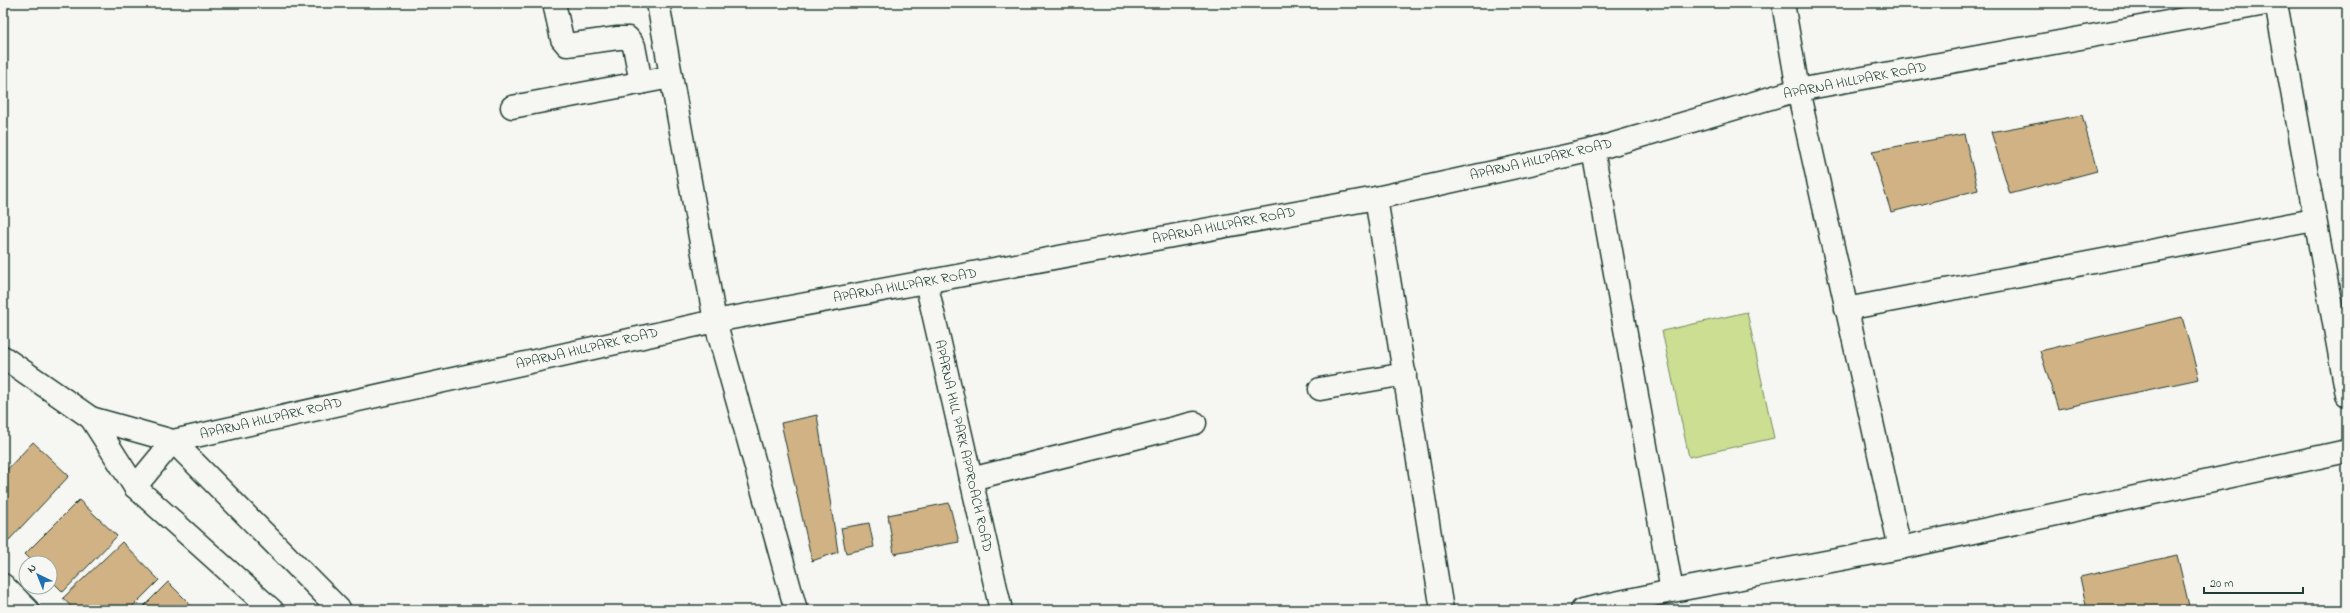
<svg xmlns="http://www.w3.org/2000/svg" width="2350" height="613" font-family="'Indie Flower',sans-serif">
<style>
.green{fill:#cbde92;stroke:#758e63}
.building{fill:#d1b284;stroke:#1f3d34}
.lines{fill:none;stroke-linecap:round;stroke-linejoin:round}
.minor-casing{stroke:#1f3d34;stroke-width:25}
.minor{stroke:#f6f6f2;stroke-width:22}
.labels{text-anchor:middle;dominant-baseline:central;stroke-width:4;stroke-linejoin:round;paint-order:stroke}
.street-label{font-size:14px;fill:#1f3d34;stroke:#f6f6f2}
</style>
<rect width="100%" height="100%" fill="#f6f6f2"/>
<filter id="ink" filterUnits="userSpaceOnUse"><feTurbulence type="fractalNoise" baseFrequency=".025" numOctaves="2"/><feDisplacementMap in="SourceGraphic" scale="8" xChannelSelector="R" yChannelSelector="G"/><feConvolveMatrix kernelMatrix="1 2 1 2 8 2 1 2 1" color-interpolation-filters="sRGB"/></filter>
<g filter="url(#ink)">
<path class="green" d="M1747,312L1774,438L1689,457L1662,331Z"/>
<g class="building">
<path d="M2082,115L2097,171L2010,194L1991,132Z"/>
<path d="M1964,134L1978,190L1891,212L1872,151Z"/>
<path d="M2182,317L2199,379L2058,409L2040,351Z"/>
<path d="M817,415L838,552L812,561L781,423Z"/>
<path d="M33,442L69,476L9,540L3,534V474Z"/>
<path d="M79,500L117,536L63,592L50,579V563H34L25,554Z"/>
<path d="M949,503L959,542L894,554L888,515Z"/>
<path d="M869,523L874,547L846,553L841,528Z"/>
<path d="M122,542L159,580L129,610H74L63,598Z"/>
<path d="M2177,555L2190,610H2087L2080,577Z"/>
<path d="M168,582L196,610H140Z"/>
<path d="M2347,607V610H2333Z"/>
</g>
<g class="lines">
<defs>
<g id="minor">
<path d="M554,3L562,39L567,45L618,38H628L634,46L641,83"/>
<path d="M658,3L715,321L796,610"/>
<path d="M1783,3L1798,90L1900,548"/>
<path d="M2276,3L2347,395"/>
<path d="M512,107L671,77"/>
<path d="M1593,150L1672,591"/>
<path d="M1376,198L1442,610"/>
<path d="M926,282L1001,610"/>
<path d="M1846,309L2314,220"/>
<path d="M3,357L91,418L173,441L715,321L1376,198L1593,150L1798,90L2271,3"/>
<path d="M1320,389L1405,374"/>
<path d="M91,418L135,487L272,610"/>
<path d="M173,441L340,610"/>
<path d="M971,479L1195,423"/>
<path d="M135,487L173,441"/>
<path d="M3,585L28,610"/>
<path d="M1582,610L1672,591L1900,548L2347,451"/>
</g>
</defs>
<use href="#minor" class="minor-casing"/>
<use href="#minor" class="minor"/>
</g>
</g>
<g class="labels">
<g class="street-label">
<text transform="translate(1855 81) rotate(-11)">APARNA HILLPARK ROAD</text>
<text transform="translate(1541 160) rotate(-13)">APARNA HILLPARK ROAD</text>
<text transform="translate(1224 226) rotate(-11)">APARNA HILLPARK ROAD</text>
<text transform="translate(905 286) rotate(-10)">APARNA HILLPARK ROAD</text>
<text transform="translate(587 349) rotate(-13)">APARNA HILLPARK ROAD</text>
<text transform="translate(271 419) rotate(-13)">APARNA HILLPARK ROAD</text>
<text transform="translate(963 446) rotate(77)">APARNA HILL PARK APPROACH ROAD</text>
</g>
</g>
<rect width="2350" height="613" fill="none" stroke="#f6f6f2" stroke-width="16"/>
<rect x="8" y="8" width="2334" height="597" fill="none" stroke="#1f3d34" stroke-width="1.5" filter="url(#ink)"/>
<g transform="translate(38 575) rotate(317)"><circle r="19" fill="#f6f6f2" stroke="#a0aca6"/>
<path d="M0-3L7 15L0 10L-7 15Z" fill="#1f6fb2"/>
<text y="-6" font-size="11" font-weight="bold" text-anchor="middle" fill="#1f3d34">N</text>
</g>
<path d="M2204 587v6h99v-6" fill="none" stroke="#1f3d34" stroke-width="2"/>
<text x="2210" y="587" font-size="12" fill="#1f3d34" stroke="#f6f6f2" stroke-width="3" paint-order="stroke">20 m</text>
</svg>
